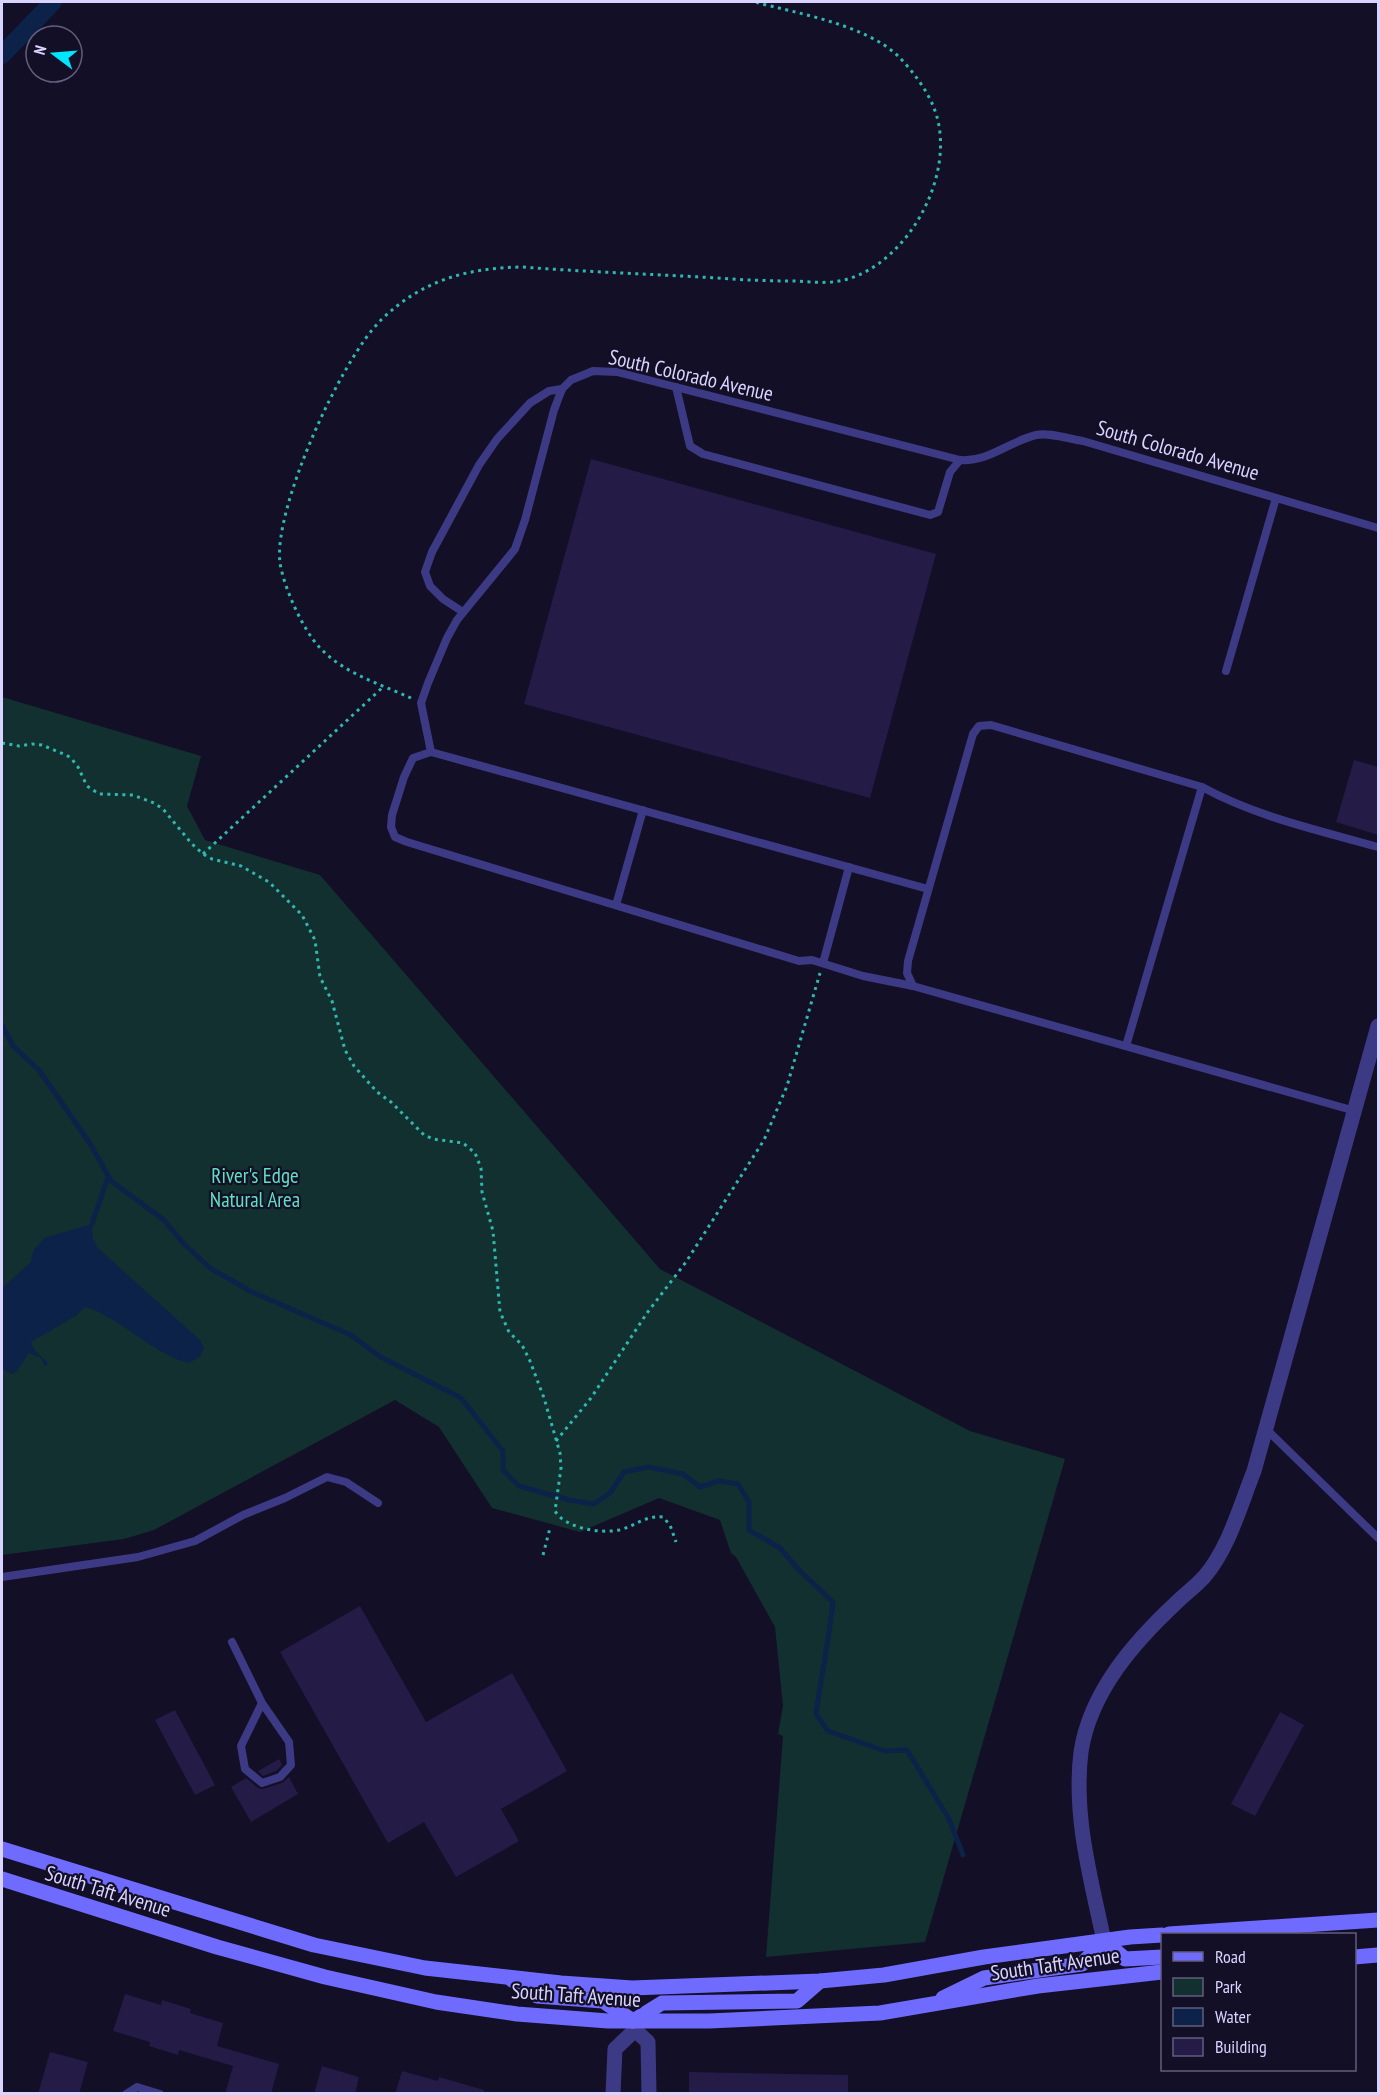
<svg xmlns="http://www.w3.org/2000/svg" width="1380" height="2095" font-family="'PT Sans Narrow',sans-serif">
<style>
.green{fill:#12302f}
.water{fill:#0c2248}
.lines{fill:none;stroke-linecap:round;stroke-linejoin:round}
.stream{stroke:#0c2248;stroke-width:5}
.canal{stroke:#0c2248;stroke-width:18}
.building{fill:#241b47}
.path{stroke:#2fb8b0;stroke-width:3;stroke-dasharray:3 4.5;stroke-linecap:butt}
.lane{stroke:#3d3a85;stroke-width:8}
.street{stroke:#3d3a85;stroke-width:15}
.secondary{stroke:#6f6bff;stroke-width:15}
.labels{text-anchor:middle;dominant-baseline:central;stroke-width:4.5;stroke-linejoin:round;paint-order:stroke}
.street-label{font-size:21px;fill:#d9d4ff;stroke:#130f26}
.park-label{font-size:21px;fill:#5fe0c0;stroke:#130f26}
</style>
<rect width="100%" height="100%" fill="#130f26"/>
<path class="green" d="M2,697L201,756L187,806L205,840L320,875L660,1269L970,1431L1065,1459L925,1942L766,1957L783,1736L778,1734L783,1706L775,1627L736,1557L731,1553L720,1520L659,1498L580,1532L492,1508L439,1427L395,1400L154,1530L124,1539L2,1555Z"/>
<path class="water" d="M92,1224L93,1239L98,1248L201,1341L204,1349L200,1356L190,1363C160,1356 137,1334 111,1319C102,1314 94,1309 85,1307L77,1315L31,1342C33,1351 42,1356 48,1363L45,1367L41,1358L29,1353L16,1372L12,1374L2,1369V1288L31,1262L33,1251L44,1238Z"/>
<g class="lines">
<g class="stream">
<path d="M2,1025L13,1046L39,1070L91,1145L111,1181L164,1220L184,1244L210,1268L252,1292L351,1335L379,1356L461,1398L503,1451V1470L519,1486L569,1500L594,1504L610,1493L624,1472L648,1467L683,1474L700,1487L719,1481L738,1484L749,1502V1530L780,1548L799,1570L833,1602C829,1640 821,1677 816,1714L828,1731L885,1751L907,1750L949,1819L963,1855"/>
<path d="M92,1224L108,1177"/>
</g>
<path class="canal" d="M2,55L53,2"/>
</g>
<g class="building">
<path d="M591,459L936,554L870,798L524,704Z"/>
<path d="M1354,760L1378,767V835L1336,822Z"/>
<path d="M360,1606L426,1722L512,1673L567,1771L501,1809L519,1841L456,1877L424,1822L388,1843L280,1652Z"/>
<path d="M175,1710L215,1785L195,1795L155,1720Z"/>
<path d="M1280,1712L1304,1725L1255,1816L1231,1804Z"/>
<path d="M279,1759L282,1765L276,1771L263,1776L258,1771Z"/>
<path d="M289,1777L298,1794L251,1822L231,1787L246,1778L258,1788L263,1789L282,1783Z"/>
<path d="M125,1994L161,2005L162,2000L191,2009L190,2013L223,2023L217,2046L279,2064L271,2094H225L233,2066L179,2050L178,2055L149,2046L150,2042L113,2031Z"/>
<path d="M50,2052L88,2062L79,2094H38Z"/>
<path d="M322,2066L359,2077L355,2094H314Z"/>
<path d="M402,2071L438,2081L439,2077L484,2090V2094H395Z"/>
<path d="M689,2072L848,2075V2094H689Z"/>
</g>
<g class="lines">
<g class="path">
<path d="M411,698C380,684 345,674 320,648C303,630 284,588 280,563C273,508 342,358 381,320C422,280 467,268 522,267C587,272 652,274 717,278C743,280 769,281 795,281C811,282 828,284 844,280C909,264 959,171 934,108C927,90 912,70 898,56C864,24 799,14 755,2"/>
<path d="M2,743L19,746L32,744L42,745L66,755L71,758L78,767L87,786L99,794L133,795L154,803L163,809L192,844L203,854L212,859L241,866L269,882L302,915L315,940L320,977L332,1001L345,1050L354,1066L377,1092L391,1102L424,1135L433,1139L463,1143L475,1153L481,1168L482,1192L493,1231L500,1312L509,1332L522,1345L530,1361L544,1398L560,1453L561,1468L555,1511C565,1528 600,1534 619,1530C636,1526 645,1515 663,1517L670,1525L676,1542"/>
<path d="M203,854L383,687"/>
<path d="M556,1441L591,1398L647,1313L686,1262L764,1140L787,1086L820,973"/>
<path d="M543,1555L550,1528"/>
</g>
<g class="lane">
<path d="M676,387L690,446L703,454L930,515L938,512L950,472L960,460"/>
<path d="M463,612L443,599L430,586L425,572L432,552L479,465L497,439L530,403L549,391L562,389"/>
<path d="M1226,671L1276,498"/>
<path d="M431,752L421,703L428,683L447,638L457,620L515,549L525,520L554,410L562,389L571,380L593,371L617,372L960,460C989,462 1008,442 1036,435C1050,432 1068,439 1083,441L1378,528"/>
<path d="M616,905L643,810"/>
<path d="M823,963L849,867"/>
<path d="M913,986L863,976L812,960L799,961L407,842L395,837L391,827L392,815L404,777L413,758L431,752L928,889"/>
<path d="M1126,1046L1202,787"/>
<path d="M1355,1111L913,986L907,973L908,961L973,734L979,726L991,725L1202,787C1257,817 1318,830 1378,847"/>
<path d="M1266,1429L1378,1538"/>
<path d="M2,1577L138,1557L195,1541L243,1515L285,1498L327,1477L346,1482L378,1503"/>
<path d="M232,1642L262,1703L241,1746L245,1769L262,1783L280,1777L291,1765L289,1742L262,1703"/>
<path d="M126,2094L137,2087L160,2094"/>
</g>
<g class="street">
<path d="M1104,1941C1091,1879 1073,1816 1081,1752C1090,1692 1134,1642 1177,1602C1185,1594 1196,1586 1204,1577C1229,1548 1240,1506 1254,1471L1378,1026"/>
<path d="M633,2021L635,2030L648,2042L649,2094"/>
<path d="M613,2094L615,2049L635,2030"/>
</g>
<g class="secondary">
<path d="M2,1849L314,1945L425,1968L561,1983L632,1988L820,1981L884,1975L984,1957L1130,1937L1162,1935"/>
<path d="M2,1879L217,1947L325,1977L436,2002L517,2014L608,2021H709L880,2013L1038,1986L1162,1972"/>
<path d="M1169,1934L1378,1920"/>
<path d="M1104,1941L1125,1959L1162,1957"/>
<path d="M1354,1957L1378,1955"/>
<path d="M512,1980L537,1996L603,2001L633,2021"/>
<path d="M943,1998L984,1978L1082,1964L1104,1941"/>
<path d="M633,2021L662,2003L797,2001L820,1981"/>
</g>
</g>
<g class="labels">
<g class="street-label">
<text transform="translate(691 375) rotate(13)">South Colorado Avenue</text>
<text transform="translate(1178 450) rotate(16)">South Colorado Avenue</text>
<text transform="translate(108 1891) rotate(17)">South Taft Avenue</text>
<text transform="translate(1055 1964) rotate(-8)">South Taft Avenue</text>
<text transform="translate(576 1995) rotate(4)">South Taft Avenue</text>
</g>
<g class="park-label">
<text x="255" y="1175">River's Edge<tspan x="255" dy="24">Natural Area</tspan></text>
</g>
</g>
<rect width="1380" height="2095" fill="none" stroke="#d9d4ff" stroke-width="6"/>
<rect x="1161" y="1933" width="195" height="138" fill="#130f26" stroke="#625e7d" stroke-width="1.5"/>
<rect x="1173" y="1952" width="30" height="9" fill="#6f6bff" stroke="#625e7d" stroke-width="1.5"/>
<text x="1215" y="1963" font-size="18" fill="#d9d4ff">Road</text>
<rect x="1173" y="1978" width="30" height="18" fill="#12302f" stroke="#625e7d" stroke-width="1.5"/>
<text x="1215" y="1993" font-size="18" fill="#d9d4ff">Park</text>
<rect x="1173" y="2008" width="30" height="18" fill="#0c2248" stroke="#625e7d" stroke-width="1.5"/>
<text x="1215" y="2023" font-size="18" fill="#d9d4ff">Water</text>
<rect x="1173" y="2038" width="30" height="18" fill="#241b47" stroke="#625e7d" stroke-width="1.5"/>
<text x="1215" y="2053" font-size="18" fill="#d9d4ff">Building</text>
<g transform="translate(54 54) rotate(286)"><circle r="28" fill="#130f26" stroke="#625e7d" stroke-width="1.5"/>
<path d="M0-4.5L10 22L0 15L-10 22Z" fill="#00e5ff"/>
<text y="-9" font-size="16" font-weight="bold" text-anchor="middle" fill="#d9d4ff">N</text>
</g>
</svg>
